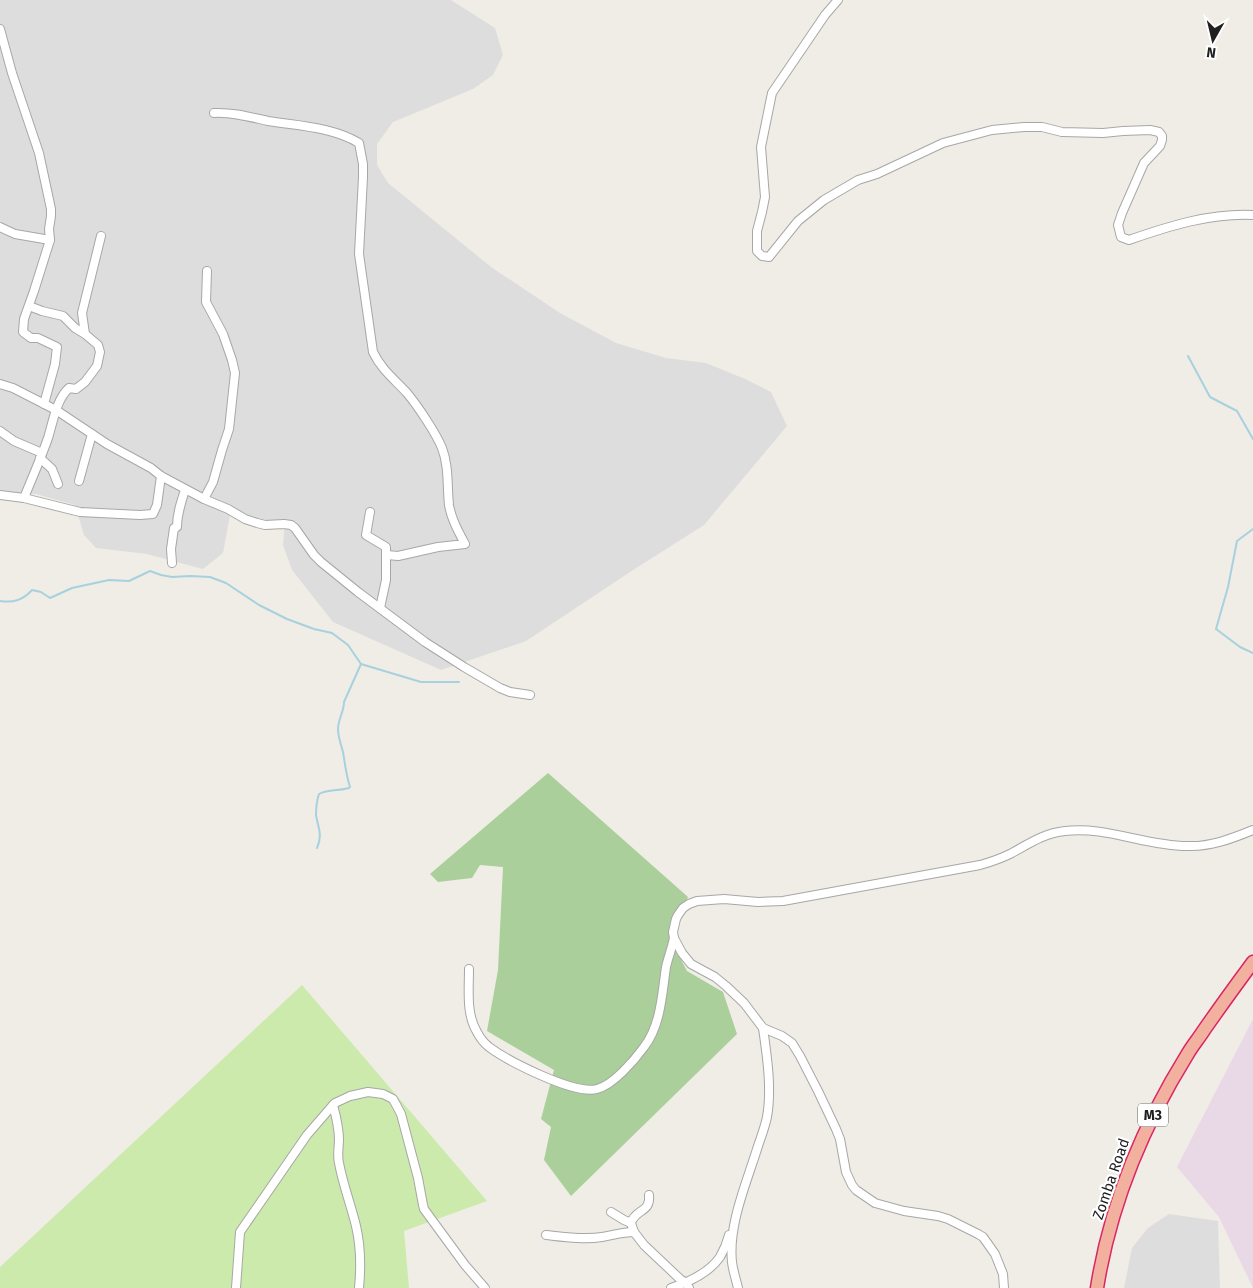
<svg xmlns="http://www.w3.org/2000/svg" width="1253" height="1288" font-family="'Fira Sans',sans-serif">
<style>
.residential{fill:#dedddd}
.industrial{fill:#e9d8e6}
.grass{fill:#cbeaac}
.forest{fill:#aacf9b}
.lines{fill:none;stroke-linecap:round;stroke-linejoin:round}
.stream{stroke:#a7d1de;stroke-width:2}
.minor-casing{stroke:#a7a7a7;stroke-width:10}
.trunk-casing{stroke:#db2665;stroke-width:15}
.minor{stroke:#fff;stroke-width:8}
.trunk{stroke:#f2b19f;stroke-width:12}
.labels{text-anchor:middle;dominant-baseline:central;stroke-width:4.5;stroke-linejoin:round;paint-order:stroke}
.shield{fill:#fff;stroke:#636363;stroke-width:1}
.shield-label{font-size:14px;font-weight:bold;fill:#202020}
.street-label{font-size:15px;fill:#202020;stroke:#fff}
</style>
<rect width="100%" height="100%" fill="#f0ede6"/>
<g class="residential">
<path d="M0,0H451L495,28L503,55L493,75L473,89L393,122L377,144V165L388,183L491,267L560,313L616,343L666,358L706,363L745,379L771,392L787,426L704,525L630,572L526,641L441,670L333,622L292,570L283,545L285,523L256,520L231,509L223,553L203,569L147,554L96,548L84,535L75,505L36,494L0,491Z"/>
<path d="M1169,1214L1218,1221L1220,1288H1124L1132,1248L1148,1228Z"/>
</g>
<path class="industrial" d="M1253,1019V1288L1219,1217L1177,1167Z"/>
<path class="grass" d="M302,985L487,1201L404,1231L409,1288H0V1267Z"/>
<path class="forest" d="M548,773L688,897L670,939L687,971L723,992L737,1034L571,1196L544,1160L551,1127L541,1119L554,1070L487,1031L498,970L503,867L480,865L472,878L438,882L430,874Z"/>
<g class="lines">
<g class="stream">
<path d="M1188,356L1210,397L1237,411L1253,439"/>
<path d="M1253,529L1237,541L1228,587L1216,629L1240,647L1253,653"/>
<path d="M0,601C14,603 23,600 32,590L41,592L50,598L72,588L109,580L129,581L150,571L161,575L172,577L190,576L210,577L226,583L259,605L287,619L314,629L332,633L348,645L361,664L421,682H459"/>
<path d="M317,848C323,834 318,828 316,815C316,808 317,800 319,794C328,789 339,791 349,788L350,787C346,775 345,763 343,752C341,744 338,737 338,729C338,719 344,712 344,702L361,664"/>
</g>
<defs>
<g id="minor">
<path d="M838,0L825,15L772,93L761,147L765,197L762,212L757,231V251L762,256L769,257L798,221L824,200L858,180L877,174L943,143L992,130L1024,127H1042L1062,132L1103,133L1123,131L1150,130L1159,132L1162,136V140L1160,146L1144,163L1122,213L1118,225L1121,237L1129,240C1169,226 1210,213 1253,215"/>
<path d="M0,29L12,73L39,153L51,209V216L49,229L50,240L34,291L24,319L23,332L31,338H38L57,347L55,364L44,404"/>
<path d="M214,113C232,112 250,117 268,121C299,126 332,127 359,143L363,164V177L359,254L373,352C381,369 394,379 407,393C417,405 436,433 442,448C449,466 447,486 449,505C451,518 458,531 465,544L438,547L398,556L387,555"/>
<path d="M0,227L15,234L50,240"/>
<path d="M85,334L82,313L101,236"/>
<path d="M0,384L13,388L56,410L107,444L151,468L161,476L204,499L228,509L245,519L257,523L265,525L284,524L291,525L295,528L314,555L321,562L358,592L425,642L464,667L500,688L510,692L530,695"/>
<path d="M0,431L14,441L42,453"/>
<path d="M40,458L52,469L58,484"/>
<path d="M79,481L92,434"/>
<path d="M0,495L24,498L80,512L140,515L153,514L157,505L161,476"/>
<path d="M24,498C32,478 41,458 48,438C53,422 56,400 69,388L76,389L85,382L97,366L100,352L98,345L85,334L75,328L63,316L42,311L29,306"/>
<path d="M204,499L213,482L222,450L229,429L235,373L232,360L223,334L206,302L207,271"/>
<path d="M370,512L366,535L386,547V580L380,608"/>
<path d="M172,563L171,549L174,528L177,527C177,514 181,502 185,490"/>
<path d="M469,969C469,990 466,1014 477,1032C480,1038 484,1043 489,1047C508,1061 574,1095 597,1089C613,1085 634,1061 644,1047C661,1025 662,994 666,967C668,958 672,948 674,938"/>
<path d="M611,1212L624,1220L631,1223L634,1232L644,1245L680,1279L686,1283L689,1288"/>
<path d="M631,1223C635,1209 651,1213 649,1195"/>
<path d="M546,1235C564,1237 584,1240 602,1237C614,1235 622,1232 634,1232"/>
<path d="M236,1288L240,1232L307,1135L333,1105"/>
<path d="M359,1288C361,1267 361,1247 356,1226C351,1205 343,1185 339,1163C337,1155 339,1147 339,1140C339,1128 336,1116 333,1105L335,1103L350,1096L368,1092L383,1094L393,1099L401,1114L418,1178L423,1205L424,1209L465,1265L485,1288"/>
<path d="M671,1288C689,1282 709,1273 720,1257C724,1250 727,1243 729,1235"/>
<path d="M738,1288C736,1279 733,1271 732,1262C728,1224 747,1182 758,1146C761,1137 765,1127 767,1117C772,1089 767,1056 763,1028"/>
<path d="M1004,1288L1003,1274L995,1254L983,1237L978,1234L948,1219L938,1216L904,1211L875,1203L856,1190L852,1185L846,1172L840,1139L836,1129L818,1091L800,1056L792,1043L782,1036L763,1028L744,1003L726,986L715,977L691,964L682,953L674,938L673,932L676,919L678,915L683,908L689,904L697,901L724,899L758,902L783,901L980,865C991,862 1002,858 1012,853C1030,843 1045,833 1065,831C1106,826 1146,846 1187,846C1210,847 1231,839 1253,830"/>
</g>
<path id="trunk" d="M1097,1288C1110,1206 1143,1126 1187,1055C1192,1046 1199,1038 1204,1030C1220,1007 1236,985 1253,962"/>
</defs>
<use href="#minor" class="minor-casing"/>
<use href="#trunk" class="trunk-casing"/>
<use href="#minor" class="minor"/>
<use href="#trunk" class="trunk"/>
</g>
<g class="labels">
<rect class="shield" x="1138" y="1103.5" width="30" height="23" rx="4"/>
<g class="shield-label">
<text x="1153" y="1115">M3</text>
</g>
<g class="street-label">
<text transform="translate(1111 1179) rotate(-71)">Zomba Road</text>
</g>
</g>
<g transform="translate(1213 40) rotate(188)" stroke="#ffffff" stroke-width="4" paint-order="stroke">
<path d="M0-4L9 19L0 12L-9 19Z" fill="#202020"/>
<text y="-8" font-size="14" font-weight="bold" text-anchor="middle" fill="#202020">N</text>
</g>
</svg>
